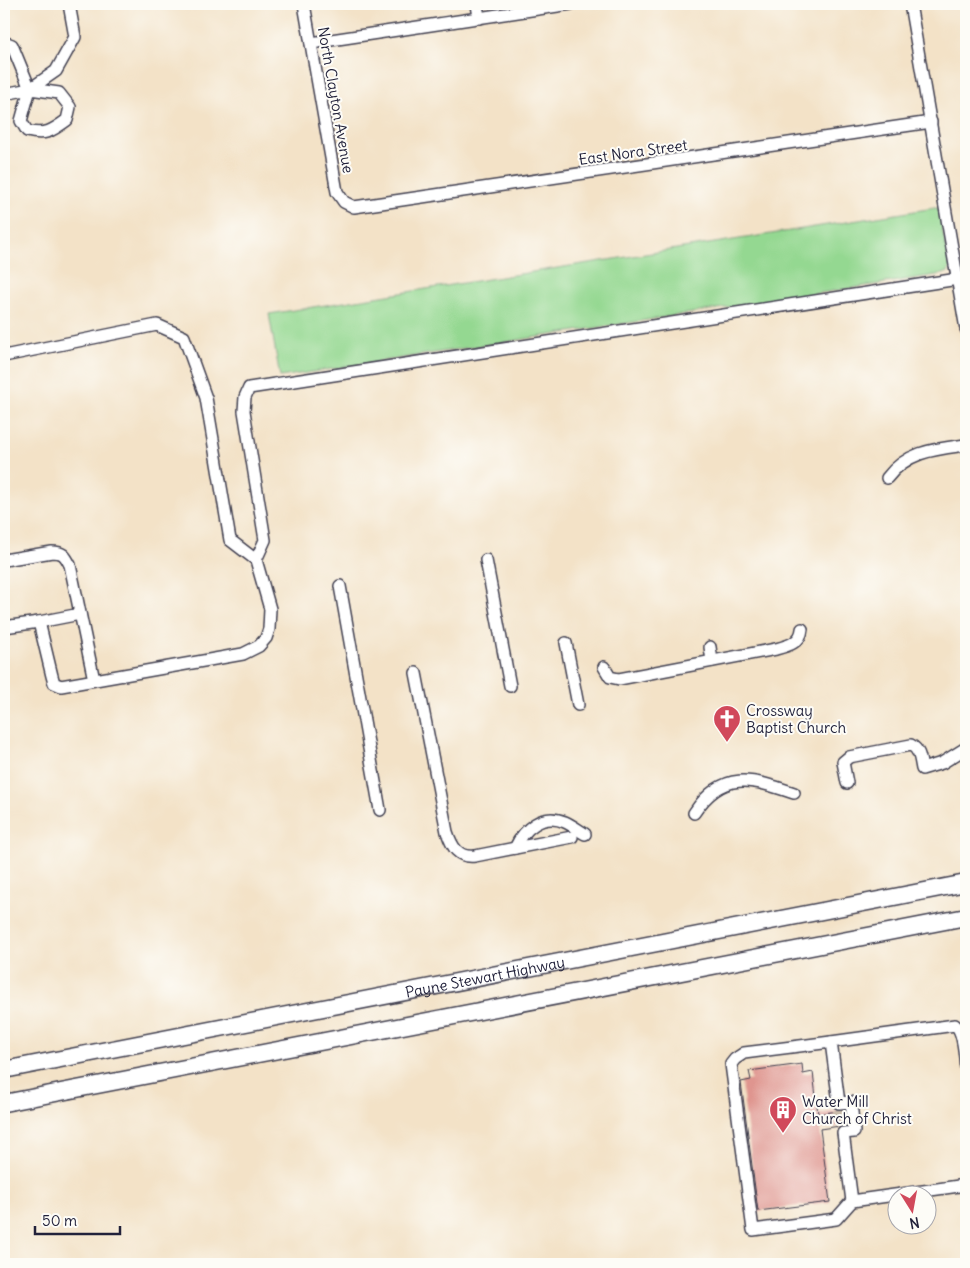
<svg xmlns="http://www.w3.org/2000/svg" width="970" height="1268" font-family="Delius,sans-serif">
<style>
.green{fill:#94d891;stroke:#5b7d66}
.building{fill:#df958f}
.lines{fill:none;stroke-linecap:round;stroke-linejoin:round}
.minor-tunnel{stroke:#c9bcab;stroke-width:11;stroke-dasharray:11 5.5;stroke-linecap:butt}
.minor-casing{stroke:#413f50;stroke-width:14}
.highway-casing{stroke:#413f50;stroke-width:19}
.minor{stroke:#fff;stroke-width:11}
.highway{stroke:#fff;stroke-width:16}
.labels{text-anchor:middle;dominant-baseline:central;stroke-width:4;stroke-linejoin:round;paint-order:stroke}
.street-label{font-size:15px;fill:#22223b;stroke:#fdfcf7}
.poi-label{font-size:15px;fill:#22223b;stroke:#fdfcf7;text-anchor:start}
</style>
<rect width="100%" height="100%" fill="#fdfcf7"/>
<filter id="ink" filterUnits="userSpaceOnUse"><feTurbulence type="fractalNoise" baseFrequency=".02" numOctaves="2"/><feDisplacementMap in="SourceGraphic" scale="10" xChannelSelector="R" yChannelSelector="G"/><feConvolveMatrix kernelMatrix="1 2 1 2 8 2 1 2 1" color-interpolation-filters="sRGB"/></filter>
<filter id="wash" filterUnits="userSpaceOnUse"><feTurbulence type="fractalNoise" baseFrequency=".0096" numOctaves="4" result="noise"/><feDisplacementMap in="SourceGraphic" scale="20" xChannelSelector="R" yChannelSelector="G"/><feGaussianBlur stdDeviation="1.12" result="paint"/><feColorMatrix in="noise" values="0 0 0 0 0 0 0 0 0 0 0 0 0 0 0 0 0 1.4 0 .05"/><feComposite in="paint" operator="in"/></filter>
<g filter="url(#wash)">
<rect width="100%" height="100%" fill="#f3e2c7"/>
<path class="green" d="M934,208H938L950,268L948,272L943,274L280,377L269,314Z"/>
<g id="blocks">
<path class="building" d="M802,1064L803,1074L813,1072L818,1114L844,1110L846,1125L820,1129L830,1202L758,1211L741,1082L751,1080L749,1071Z"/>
</g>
</g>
<g filter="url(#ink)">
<use href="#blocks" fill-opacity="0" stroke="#413f50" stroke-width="1"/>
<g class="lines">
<path class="minor-tunnel" d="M838,1110L841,1127"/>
<defs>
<g id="minor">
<path d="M304,4L337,192L344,202L354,207L931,122"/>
<path d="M477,4L479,18"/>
<path d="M910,4L966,329"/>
<path d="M4,42L12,45L30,89"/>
<path d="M311,43L571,4"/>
<path d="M4,94L30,89L59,93L70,107L67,120C52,131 45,136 27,131L21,121L30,89L56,71L75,37L69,4"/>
<path d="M4,356L157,325L184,337L206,398L230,540L256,560L270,609L269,629L266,638L259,646L243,654L61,686L54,683L52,676L39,622L4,627"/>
<path d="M887,478C907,451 936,449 966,445"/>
<path d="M4,560L52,552C63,552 65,555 70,565L94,680"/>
<path d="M256,560L265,540L244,411L245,397L249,388L958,279"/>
<path d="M486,560L510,686"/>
<path d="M340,586L380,810"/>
<path d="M39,622L80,614"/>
<path d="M566,643L578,705"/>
<path d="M710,647L712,661"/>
<path d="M604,667L610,677L619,679L776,649C787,646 801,643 802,629"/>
<path d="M416,673L447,832C452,847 458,858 475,856L572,837"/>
<path d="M847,783L843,762L849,757L911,745C920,750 920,759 922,769L942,763L966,748"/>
<path d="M694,813C723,769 752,779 794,793"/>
<path d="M515,848C524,829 542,812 565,822C572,825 578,830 585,834"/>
<path d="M831,1042L744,1053L735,1059L731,1064L753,1230L836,1219L852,1201"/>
<path d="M966,1070C965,1059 964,1031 955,1025L831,1042L839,1103L851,1102L854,1132L843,1133L852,1201L966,1185"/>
</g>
<g id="highway">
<path id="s1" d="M4,1070L966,883"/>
<path d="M4,1103L966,917"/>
</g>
</defs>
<use href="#minor" class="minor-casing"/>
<use href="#highway" class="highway-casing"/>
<use href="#minor" class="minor"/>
<use href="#highway" class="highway"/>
</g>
</g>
<defs>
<symbol id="church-pin" viewBox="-11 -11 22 30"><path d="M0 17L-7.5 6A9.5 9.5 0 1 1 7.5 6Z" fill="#d1495b" stroke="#fdfcf7"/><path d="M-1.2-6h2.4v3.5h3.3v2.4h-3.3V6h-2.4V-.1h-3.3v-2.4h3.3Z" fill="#fff"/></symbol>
<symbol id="building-pin" viewBox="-11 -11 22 30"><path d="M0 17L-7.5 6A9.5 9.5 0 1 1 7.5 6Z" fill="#d1495b" stroke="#fdfcf7"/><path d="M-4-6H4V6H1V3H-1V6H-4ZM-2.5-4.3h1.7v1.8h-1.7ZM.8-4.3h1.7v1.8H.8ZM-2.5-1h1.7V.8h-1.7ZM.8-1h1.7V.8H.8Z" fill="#fff"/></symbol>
</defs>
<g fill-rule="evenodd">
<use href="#church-pin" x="711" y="703" width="32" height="43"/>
<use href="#building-pin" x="767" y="1094" width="32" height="43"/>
</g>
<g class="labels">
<g class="street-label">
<text transform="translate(336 100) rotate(80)">North Clayton Avenue</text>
<text transform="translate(633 152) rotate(-8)">East Nora Street</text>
<text stroke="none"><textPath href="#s1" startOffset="490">Payne Stewart Highway</textPath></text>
</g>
<g class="poi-label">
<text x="746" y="710">Crossway<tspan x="746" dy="17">Baptist Church</tspan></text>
<text x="802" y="1101">Water Mill<tspan x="802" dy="17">Church of Christ</tspan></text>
</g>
</g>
<rect width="970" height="1268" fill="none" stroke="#fdfcf7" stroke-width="20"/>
<g transform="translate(912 1210) rotate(169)"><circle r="24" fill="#fdfcf7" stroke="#a5a5ac"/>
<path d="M0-4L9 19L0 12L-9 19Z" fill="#d1495b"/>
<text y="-8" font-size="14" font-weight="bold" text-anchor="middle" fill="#22223b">N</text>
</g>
<path d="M35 1226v8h85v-8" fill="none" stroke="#22223b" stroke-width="2.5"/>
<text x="42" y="1226" font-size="15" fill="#22223b" stroke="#fdfcf7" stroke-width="4" paint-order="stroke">50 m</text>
</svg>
